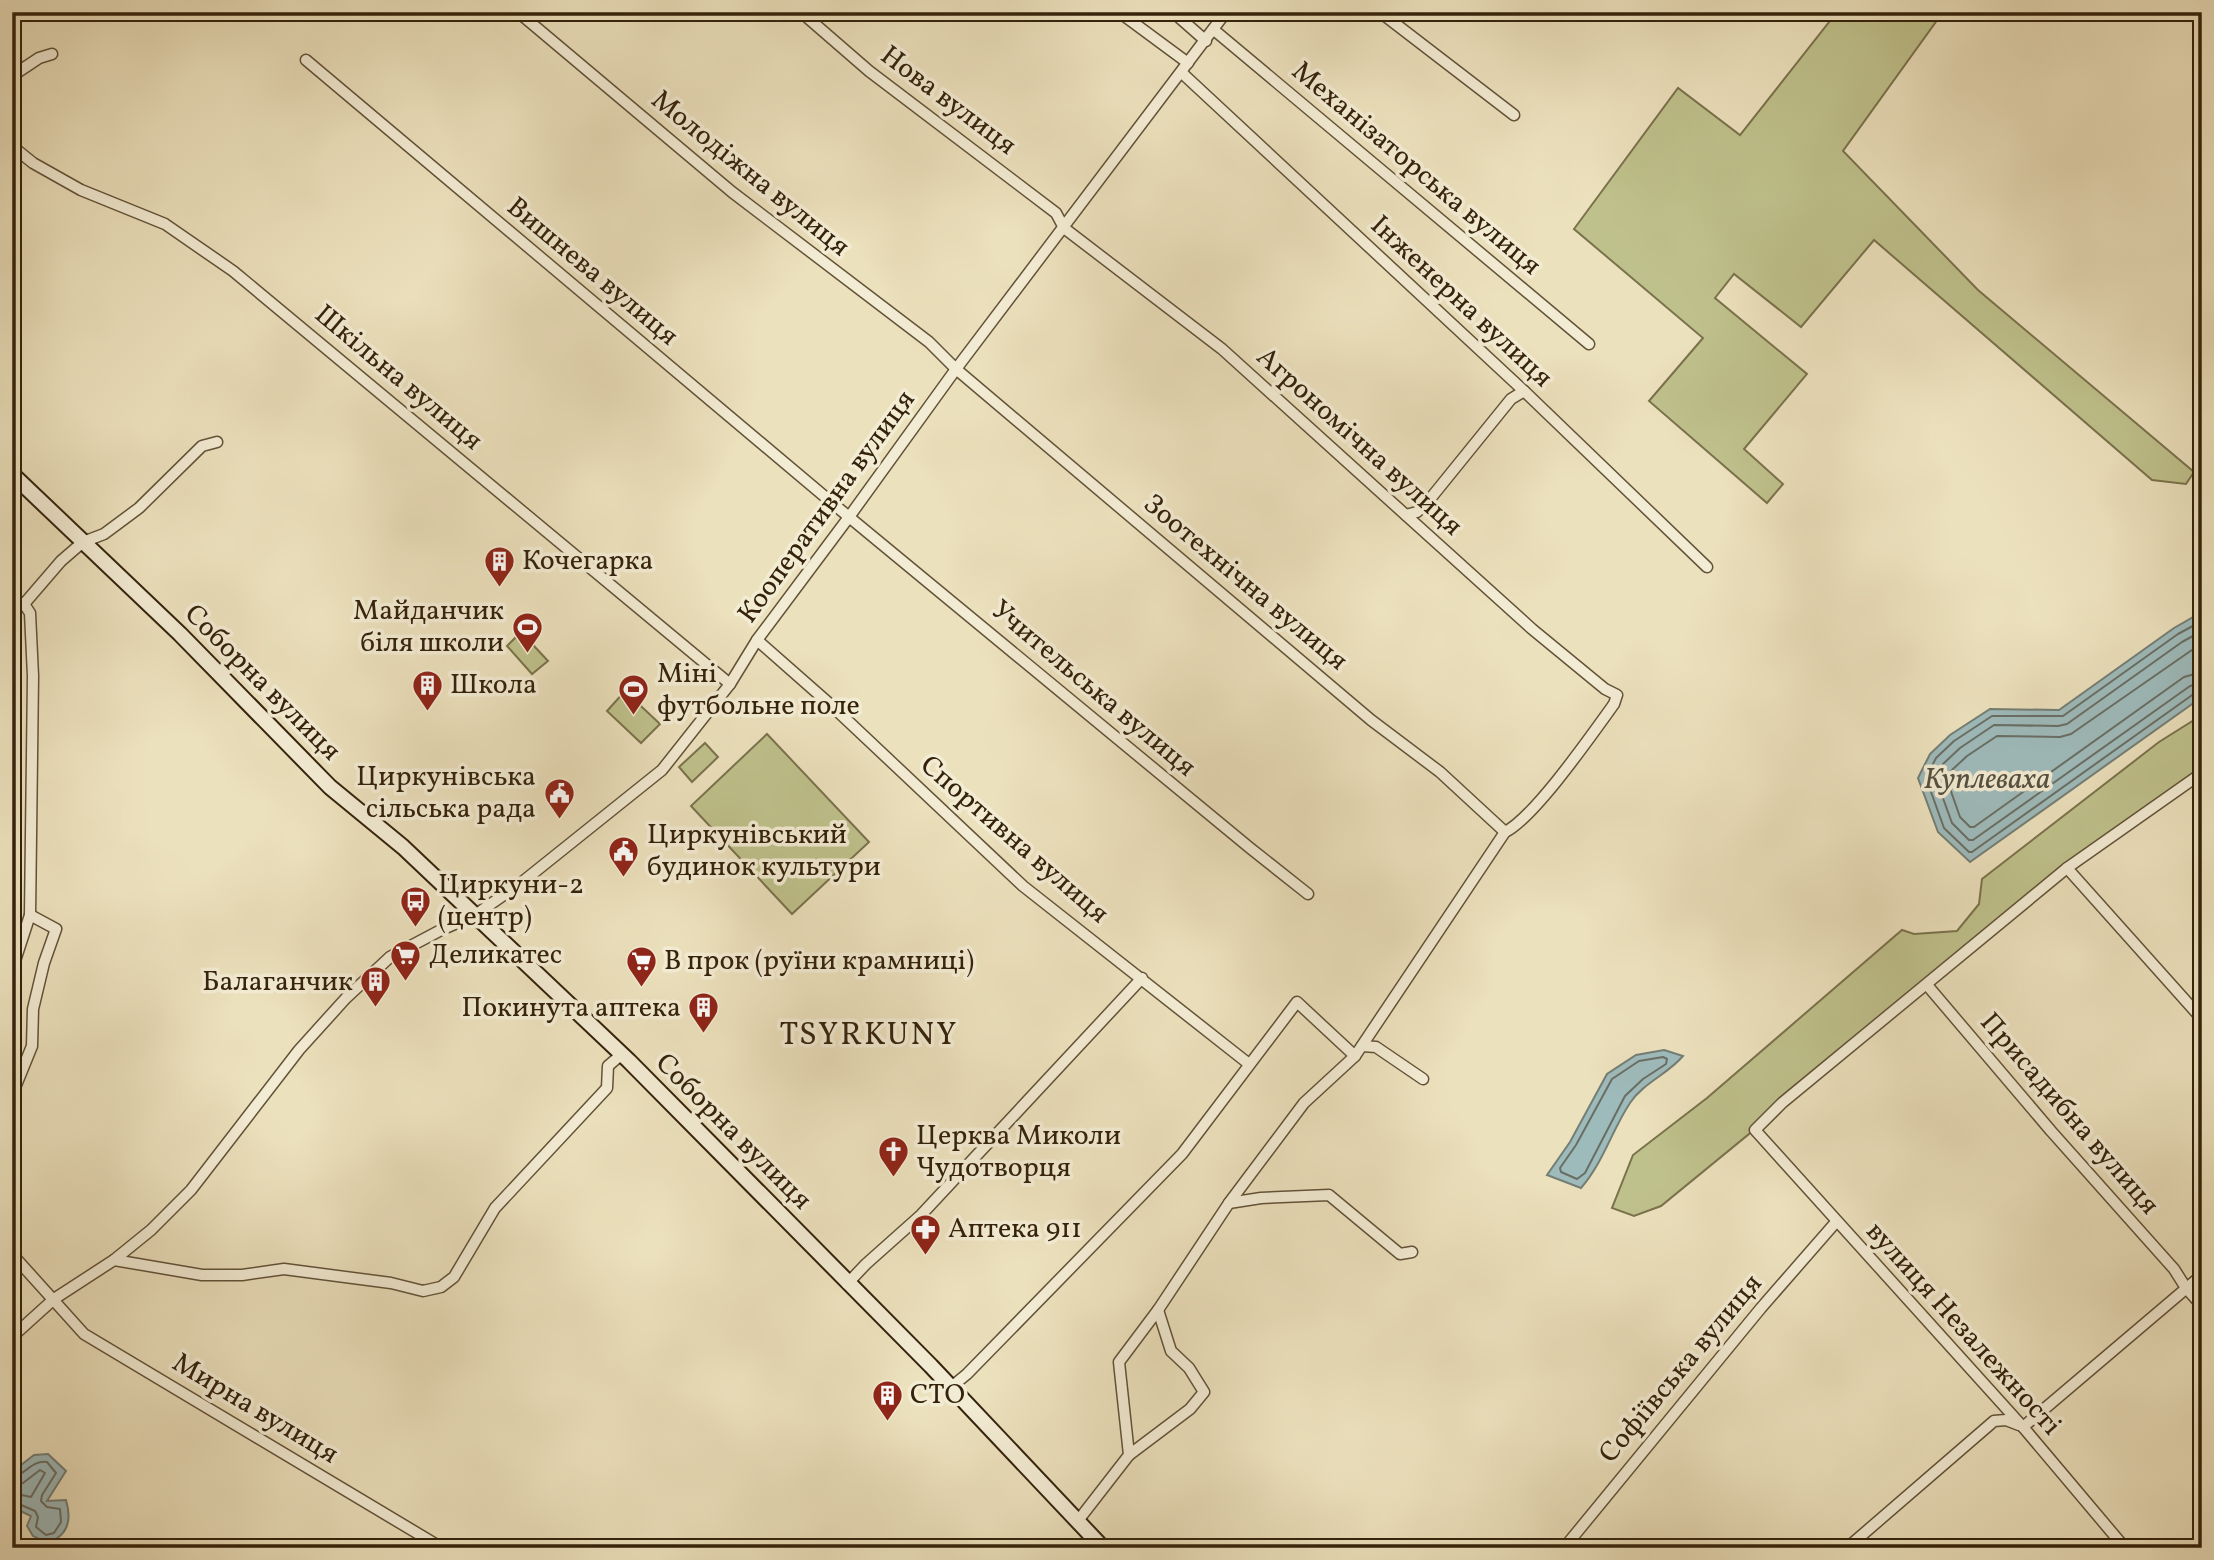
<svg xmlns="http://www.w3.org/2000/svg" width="2214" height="1560" font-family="Vollkorn,serif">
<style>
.green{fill:#bfc18c;stroke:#7a724c;stroke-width:2}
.water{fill:#9ebbbc;stroke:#747e75;stroke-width:2}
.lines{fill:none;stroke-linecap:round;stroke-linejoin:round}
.shore{stroke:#696e64;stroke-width:2}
.street-casing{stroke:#625238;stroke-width:13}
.secondary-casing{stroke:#34220b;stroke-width:18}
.street{stroke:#f3ecd4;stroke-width:10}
.secondary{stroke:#f3ecd4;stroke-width:14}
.labels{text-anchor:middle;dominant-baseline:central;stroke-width:7;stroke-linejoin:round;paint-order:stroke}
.street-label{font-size:28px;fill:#34220b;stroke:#f3ecd4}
.poi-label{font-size:28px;fill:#34220b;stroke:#f3ecd4;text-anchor:start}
.water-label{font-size:30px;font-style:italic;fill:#545040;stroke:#f3ecd4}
.quarter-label{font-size:32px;letter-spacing:2px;fill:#34220b;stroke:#f3ecd4}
</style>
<rect width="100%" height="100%" fill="#ece1bd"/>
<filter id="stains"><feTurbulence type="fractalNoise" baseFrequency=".00286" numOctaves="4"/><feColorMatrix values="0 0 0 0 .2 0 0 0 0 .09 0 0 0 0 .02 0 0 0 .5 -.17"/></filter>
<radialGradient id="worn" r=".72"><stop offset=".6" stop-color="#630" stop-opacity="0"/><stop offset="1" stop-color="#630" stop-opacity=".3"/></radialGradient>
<g class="green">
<path d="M1837,12H1943L1843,151L1978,290L2194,472L2186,484L2152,480L1874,240L1801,327L1734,274L1715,298L1807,374L1744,449L1783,484L1767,503L1649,401L1703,338L1574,229L1678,88L1740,135Z"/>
<path d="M521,632L548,661L532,674L507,646Z"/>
<path d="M625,691L660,724L641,743L607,711Z"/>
<path d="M2202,715V773L2129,823L1661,1206L1634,1216L1612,1208L1633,1155L1707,1098L1902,930L1914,934L1957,931L1979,904L1982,879L2159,742Z"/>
<path d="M767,734L869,842L792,914L691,806Z"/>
<path d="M705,743L718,757L692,782L679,767Z"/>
</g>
<g class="water">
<path d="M2202,612V697L1970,862L1938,832L1918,778L1930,754L1950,735L1990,709L2059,710L2174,628Z"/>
<path d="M1664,1050L1683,1056C1668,1074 1643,1083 1630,1103C1612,1130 1603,1163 1581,1188L1547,1175L1570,1142L1607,1074L1636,1055Z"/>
<path d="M48,1454L66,1471L47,1501L66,1500C72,1520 68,1536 47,1543L33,1536L27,1526L31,1516L12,1507V1472L34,1455Z"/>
</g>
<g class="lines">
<g class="shore">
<path d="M2202,621L2178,634L2063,716H1992L1954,741L1936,758L1926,778L1944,828L1969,852H1972L2195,693L2202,692"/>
<path d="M2202,631L2182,642L2067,724L2058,726L1994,725L1960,748L1943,764L1936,779L1952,823L1969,840H1973L2190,686L2202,683"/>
<path d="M2202,643L2071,734L2060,737L1997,736L1967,756L1952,770L1947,780L1960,817L1970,827H1974L2184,677L2202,672"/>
<path d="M1663,1057L1667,1059L1666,1064L1643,1079L1625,1096L1585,1173L1577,1179L1561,1172L1560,1168L1576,1145L1612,1079L1639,1061Z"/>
<path d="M12,1477C26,1475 31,1460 47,1462L56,1473L42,1495L41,1501L47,1507L60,1509L61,1522L54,1533L46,1535L36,1527L38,1517L35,1511L12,1501"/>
<path d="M12,1485L23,1483L40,1470L45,1473L31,1497L12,1493"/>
</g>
<defs>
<g id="street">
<path d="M518,12L732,192L929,342L956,369L1371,720L1440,772L1505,832"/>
<path d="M801,12L869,71L1056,213L1064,228L1222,349L1532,629L1605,689L1617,695L1614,704C1593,733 1534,818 1505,832L1355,1056L1297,1002L1182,1154L967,1374L950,1388"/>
<path d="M1119,12L1188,63"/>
<path d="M1173,12L1206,41"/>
<path d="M1380,12L1514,115"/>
<path d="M1672,12L1676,15"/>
<path d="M1214,30L1589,344"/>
<path d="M306,60L849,517L1250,848L1308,894"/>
<path d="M1182,73L1524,391L1707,567"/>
<path d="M12,76L39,58L52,54"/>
<path d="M12,146L33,163L81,190L165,224L233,271L730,684"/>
<path d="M1406,515L1417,512L1430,499L1511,399L1524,391"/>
<path d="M12,603L24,604L61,561L83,542L104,534L139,508L202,446L217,442"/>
<path d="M757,640L832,706L1023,886L1249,1064"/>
<path d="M2067,868L2202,1019"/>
<path d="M12,970L30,915L33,676L30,613L24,604"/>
<path d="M1927,985L2051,1131L2174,1269L2186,1288L2202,1306"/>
<path d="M1362,1046L1376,1047L1423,1079"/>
<path d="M12,1095L32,1046L33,1009L44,963L56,929L30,915"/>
<path d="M1229,1203L1261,1198L1329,1195L1400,1254L1412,1252"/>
<path d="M12,1254L84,1334L442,1548"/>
<path d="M114,1260L202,1275H242L284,1269L391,1283L423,1291L441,1287L454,1277L495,1208L607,1088L608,1066L622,1054"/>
<path d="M847,1284L866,1264L921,1215L1142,978"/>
<path d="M12,1337L54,1299L114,1260L151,1230L191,1190L299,1050L346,998L390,957L441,930L475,915L521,883L662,770L730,684L757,640L849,517L956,369L1226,12"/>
<path d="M2023,1427L2202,1275"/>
<path d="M1129,1455L1190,1409L1204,1392L1189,1368L1171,1351L1158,1310"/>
<path d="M1077,1522L1129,1455L1119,1362L1158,1310L1229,1203L1304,1103L1355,1056"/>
<path d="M1564,1548L1761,1308L1836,1222"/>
<path d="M1847,1548L1994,1421L2006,1420L2019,1425"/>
<path d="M2125,1548L2023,1427L1755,1130L1782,1103L2067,868L2202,773"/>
</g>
<path id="secondary" d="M12,474L180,634L330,787L403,847L629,1061L931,1366L1103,1548"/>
</defs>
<use href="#street" class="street-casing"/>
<use href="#secondary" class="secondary-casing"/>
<use href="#street" class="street"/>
<use href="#secondary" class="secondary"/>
</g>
<defs>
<symbol id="building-pin" viewBox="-11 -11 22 30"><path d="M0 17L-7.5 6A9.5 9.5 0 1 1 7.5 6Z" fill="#8f2418" stroke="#f3ecd4"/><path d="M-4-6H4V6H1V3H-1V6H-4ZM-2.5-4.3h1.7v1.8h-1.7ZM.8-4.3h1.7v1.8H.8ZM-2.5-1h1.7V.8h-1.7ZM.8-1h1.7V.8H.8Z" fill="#fff"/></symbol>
<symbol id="stadium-pin" viewBox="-11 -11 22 30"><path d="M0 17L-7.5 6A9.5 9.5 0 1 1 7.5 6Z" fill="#8f2418" stroke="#f3ecd4"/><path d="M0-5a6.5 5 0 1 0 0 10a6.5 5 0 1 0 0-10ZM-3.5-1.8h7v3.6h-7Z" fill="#fff"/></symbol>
<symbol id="civic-pin" viewBox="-11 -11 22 30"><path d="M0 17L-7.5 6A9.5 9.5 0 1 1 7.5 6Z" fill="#8f2418" stroke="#f3ecd4"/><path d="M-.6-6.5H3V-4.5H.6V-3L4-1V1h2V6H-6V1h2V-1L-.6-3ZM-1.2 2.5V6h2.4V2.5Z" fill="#fff"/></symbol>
<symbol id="bus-pin" viewBox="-11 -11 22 30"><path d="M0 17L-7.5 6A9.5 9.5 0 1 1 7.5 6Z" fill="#8f2418" stroke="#f3ecd4"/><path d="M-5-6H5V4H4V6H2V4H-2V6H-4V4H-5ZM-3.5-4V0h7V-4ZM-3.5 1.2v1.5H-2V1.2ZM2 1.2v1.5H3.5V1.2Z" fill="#fff"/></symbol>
<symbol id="supermarket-pin" viewBox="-11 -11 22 30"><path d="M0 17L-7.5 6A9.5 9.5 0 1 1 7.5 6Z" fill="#8f2418" stroke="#f3ecd4"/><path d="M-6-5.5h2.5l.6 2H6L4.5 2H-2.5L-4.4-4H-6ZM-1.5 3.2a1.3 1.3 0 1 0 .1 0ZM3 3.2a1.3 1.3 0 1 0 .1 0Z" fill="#fff"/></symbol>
<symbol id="church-pin" viewBox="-11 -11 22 30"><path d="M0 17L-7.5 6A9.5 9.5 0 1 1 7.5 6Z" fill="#8f2418" stroke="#f3ecd4"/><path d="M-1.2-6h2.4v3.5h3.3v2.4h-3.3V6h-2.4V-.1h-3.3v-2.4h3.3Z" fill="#fff"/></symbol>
<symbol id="pharmacy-pin" viewBox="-11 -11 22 30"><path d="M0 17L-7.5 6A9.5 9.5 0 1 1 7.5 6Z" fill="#8f2418" stroke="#f3ecd4"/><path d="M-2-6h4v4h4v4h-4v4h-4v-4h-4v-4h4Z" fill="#fff"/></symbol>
</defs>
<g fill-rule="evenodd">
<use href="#building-pin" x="482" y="544" width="35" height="47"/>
<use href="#stadium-pin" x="510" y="610" width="35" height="47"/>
<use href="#building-pin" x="410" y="668" width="35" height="47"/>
<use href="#stadium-pin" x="616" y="672" width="35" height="47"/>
<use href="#civic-pin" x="542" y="776" width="35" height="47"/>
<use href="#civic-pin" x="606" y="834" width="35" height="47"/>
<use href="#bus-pin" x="398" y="884" width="35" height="47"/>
<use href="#supermarket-pin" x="388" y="938" width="35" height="47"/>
<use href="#supermarket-pin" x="624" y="944" width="35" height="47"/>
<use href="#building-pin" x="358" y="964" width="35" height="47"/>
<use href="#building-pin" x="686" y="990" width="35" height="47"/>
<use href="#church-pin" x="876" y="1134" width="35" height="47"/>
<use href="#pharmacy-pin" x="908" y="1212" width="35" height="47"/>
<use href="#building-pin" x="870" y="1378" width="35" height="47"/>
</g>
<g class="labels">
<g class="street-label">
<text transform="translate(948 101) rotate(37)">Нова вулиця</text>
<text transform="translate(1416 169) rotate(40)">Механізаторська вулиця</text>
<text transform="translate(750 174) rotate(39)">Молодіжна вулиця</text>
<text transform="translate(592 272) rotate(40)">Вишнева вулиця</text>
<text transform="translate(1461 302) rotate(43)">Інженерна вулиця</text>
<text transform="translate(398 378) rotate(40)">Шкільна вулиця</text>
<text transform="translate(1359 442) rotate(42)">Агрономічна вулиця</text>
<text transform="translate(827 507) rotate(-54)">Кооперативна вулиця</text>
<text transform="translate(1245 583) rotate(40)">Зоотехнічна вулиця</text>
<text transform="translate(262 683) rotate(45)">Соборна вулиця</text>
<text transform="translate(1093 689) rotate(40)">Учительська вулиця</text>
<text transform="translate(1014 840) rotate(41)">Спортивна вулиця</text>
<text transform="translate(2069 1114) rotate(49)">Присадибна вулиця</text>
<text transform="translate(733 1132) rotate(45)">Соборна вулиця</text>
<text transform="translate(1963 1329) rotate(48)">вулиця Незалежності</text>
<text transform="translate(1681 1369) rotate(-50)">Софіївська вулиця</text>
<text transform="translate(255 1409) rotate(31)">Мирна вулиця</text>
</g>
<g class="poi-label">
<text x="522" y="561">Кочегарка</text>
<text x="504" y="611" text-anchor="end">Майданчик<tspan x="504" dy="32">біля школи</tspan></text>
<text x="657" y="674">Міні<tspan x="657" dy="32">футбольне поле</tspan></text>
<text x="450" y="685">Школа</text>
<text x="536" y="777" text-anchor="end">Циркунівська<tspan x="536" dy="32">сільська рада</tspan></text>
<text x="647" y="835">Циркунівський<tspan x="647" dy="32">будинок культури</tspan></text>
<text x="438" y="885">Циркуни-2<tspan x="438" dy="32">(центр)</tspan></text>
<text x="429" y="955">Деликатес</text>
<text x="664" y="961">В прок (руїни крамниці)</text>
<text x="353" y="982" text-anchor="end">Балаганчик</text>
<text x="681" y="1008" text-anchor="end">Покинута аптека</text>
<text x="916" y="1136">Церква Миколи<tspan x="916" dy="32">Чудотворця</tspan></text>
<text x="948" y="1229">Аптека 911</text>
<text x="910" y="1395">СТО</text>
</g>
<g class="water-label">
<text x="1987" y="780">Куплеваха</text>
</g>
<g class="quarter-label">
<text x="869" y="1036">TSYRKUNY</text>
</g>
</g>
<rect width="2214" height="1560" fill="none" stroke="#ece1bd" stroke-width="42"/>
<rect x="14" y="14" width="2186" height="1532" fill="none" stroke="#34220b" stroke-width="3.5"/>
<rect x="21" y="21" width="2172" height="1518" fill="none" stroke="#34220b" stroke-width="2"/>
<rect width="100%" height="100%" filter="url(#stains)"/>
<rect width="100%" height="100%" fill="url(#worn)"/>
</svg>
